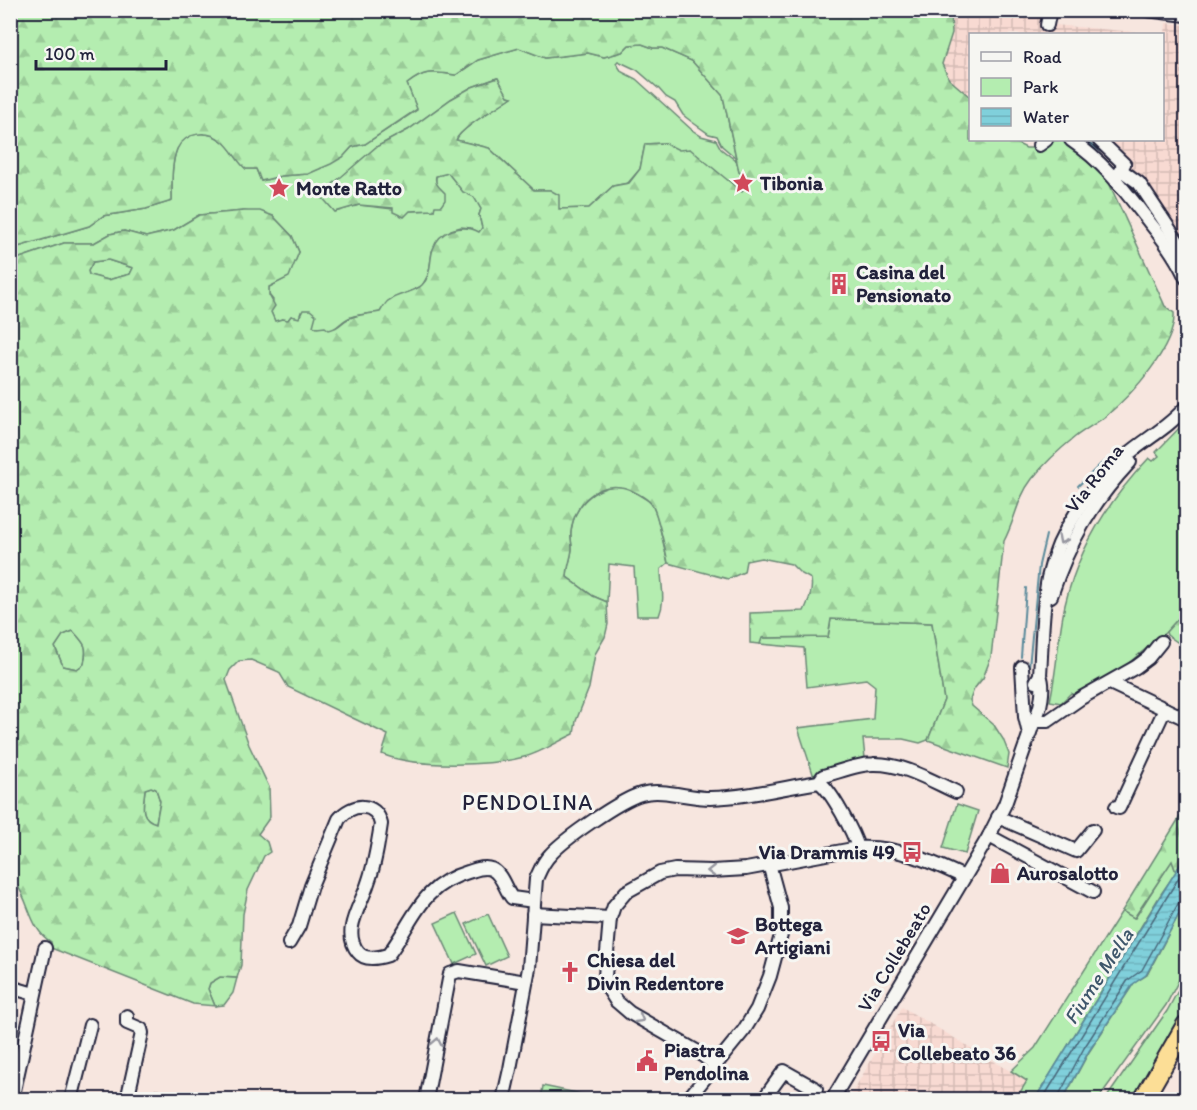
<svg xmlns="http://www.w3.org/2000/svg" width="1197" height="1110" font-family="Itim,sans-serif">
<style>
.industrial{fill:url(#industrial-grid)}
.green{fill:#b4edb0;stroke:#6b8876;stroke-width:1.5;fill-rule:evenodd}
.forest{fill:url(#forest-firs);stroke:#6b8876;stroke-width:1.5;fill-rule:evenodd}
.water{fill:url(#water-rules);stroke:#5a8a9b;stroke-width:1.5}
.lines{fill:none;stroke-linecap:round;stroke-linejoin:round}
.shore{stroke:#48687b;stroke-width:1.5}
.stream{stroke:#5a8a9b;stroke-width:2}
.minor-casing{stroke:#22223b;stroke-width:16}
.highway-casing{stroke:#22223b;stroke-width:22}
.minor{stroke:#f6f6f2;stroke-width:12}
.highway{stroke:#fcde96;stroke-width:18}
.oneway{stroke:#9797a0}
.labels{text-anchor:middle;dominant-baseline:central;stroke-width:6;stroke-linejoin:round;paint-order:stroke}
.poi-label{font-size:20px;font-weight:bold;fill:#22223b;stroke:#f6f6f2;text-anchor:start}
.street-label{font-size:20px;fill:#22223b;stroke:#f6f6f2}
.water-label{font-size:21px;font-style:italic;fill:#3e566b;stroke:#f6f6f2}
.quarter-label{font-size:22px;letter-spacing:1.5px;fill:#22223b;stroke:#f6f6f2}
</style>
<defs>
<pattern id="industrial-grid" width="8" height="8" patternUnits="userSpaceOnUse" patternTransform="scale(1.5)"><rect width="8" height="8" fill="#f8dad2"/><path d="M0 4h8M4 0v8" fill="none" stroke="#d4bbb5"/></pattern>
<pattern id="forest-firs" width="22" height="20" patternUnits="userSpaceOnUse" patternTransform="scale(1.5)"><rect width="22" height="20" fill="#b4edb0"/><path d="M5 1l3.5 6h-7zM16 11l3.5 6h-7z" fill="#9acb98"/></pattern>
<pattern id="water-rules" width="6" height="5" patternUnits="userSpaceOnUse" patternTransform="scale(1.5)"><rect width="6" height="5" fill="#80d0db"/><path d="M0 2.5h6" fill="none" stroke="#6eb2bd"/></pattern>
</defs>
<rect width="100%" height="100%" fill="#f7e6df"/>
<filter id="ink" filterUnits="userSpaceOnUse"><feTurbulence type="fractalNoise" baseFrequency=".0167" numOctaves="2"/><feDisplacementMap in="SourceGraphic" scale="12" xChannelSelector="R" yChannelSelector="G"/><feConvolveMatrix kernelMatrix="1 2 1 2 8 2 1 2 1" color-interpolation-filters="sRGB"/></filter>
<g filter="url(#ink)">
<g class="industrial">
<path d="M951,11H1044L1043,24L1159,34H970V97L949,79L942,64L952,33Z"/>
<path d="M1166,23L1186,25V247L1124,158L1105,140H1162L1163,35H1165Z"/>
<path d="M902,1007L1027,1081L1016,1099L848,1100Z"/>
</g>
<g class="green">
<path d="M642,44L653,48H662L692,61L723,96L739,172L749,178L750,181L742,192L665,143L645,144L640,169L628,183L613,186L589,208L559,209L550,190H534L489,148L456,140C460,128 499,106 512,97L508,96L497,78L472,87L451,99L408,130L376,147L321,195L335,212L359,205L410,211L434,210L436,176L448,173L463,192L475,197L481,209L479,215L482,228L479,233L471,228L461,227L451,230L432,251L429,273L422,286L388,301L380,312C371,314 360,314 351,317C335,323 337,338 313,326V322L301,312L299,318L291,316L288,320L282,319L275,322L271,312L273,300L269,295V287L288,277L299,252L292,236L273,216L244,211L199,215L174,230L146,237L124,231L110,234L94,243H64L11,261V249L89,226L103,216L146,209L172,201C172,185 171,164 177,149C185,131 208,130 222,141C232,148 236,160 246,169H256L261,181L281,176L308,174L343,157L352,147L365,144L417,110L407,84C426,69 434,72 456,75L478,60L519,48L545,58L588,53L604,57L622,52L629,45ZM618,61L637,70L659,89L666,97L675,102L683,115L692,122L709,134L717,136L722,146L735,157V160L721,149L716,140L701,136L692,130L636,79L622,72L616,63Z"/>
<path d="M108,260L133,268L130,274L108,280L89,275L88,271L93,262Z"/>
<path d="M1186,421V610L1166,632L1125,666L1075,697L1071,693L1061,703L1050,701C1057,669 1058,636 1065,605C1078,549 1110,499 1149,458L1153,461L1159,456L1156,452Z"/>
<path d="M613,486L626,487L651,502L657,516L668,563L661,569C661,587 666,598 659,616H637L634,567L609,564L607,602L593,596L567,577C567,567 571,559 572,549C572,543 570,536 571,530C575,506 590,491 613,486Z"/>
<path d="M831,619L932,623L944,700L928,740L920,743L903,739H863L866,768L814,777L798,728L873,719L875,686L866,679L807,687L804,648L760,644L761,638L828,637Z"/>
<path d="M73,631C85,644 88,645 84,664L77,669L63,666L55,647L63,635Z"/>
<path d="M151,787L156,789L160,801L156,823C138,818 144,804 145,789Z"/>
<path d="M957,804L978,811L965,854L943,848Z"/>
<path d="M1172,860L1176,872L1161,894L1035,1099H1016L1027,1081L1011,1071L1035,1048L1122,911L1135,918Z"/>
<path d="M1186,901V966L1166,1005L1098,1099L1063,1100L1089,1052L1134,983L1147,975Z"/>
<path d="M457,913L476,954L454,964L435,923Z"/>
<path d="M488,914L507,956L486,966L466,924Z"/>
<path d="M1186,976V1009L1134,1099L1105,1100L1167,1011Z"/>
<path d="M220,977L237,978L233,993L224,1005L215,1006L208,989L210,983Z"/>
<path d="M543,1086L605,1099H541Z"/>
</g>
<g class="forest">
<path d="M11,11H951L952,33L942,64L949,79L970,97V140H1014V142L1026,148H1032L1040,147L1049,141L1063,140L1074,146L1104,172L1165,306L1174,313C1176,348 1131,395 1105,417C1095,424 1084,430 1075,437C1060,449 1044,464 1032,479C1017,498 1015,521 1004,541L991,657L983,678L974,689L970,700L972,706L994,725L1003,739L1009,754L1007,768L928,740L944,700L932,623L831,619L828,637L762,638L760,644L750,643V613L804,611C809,600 813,591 811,579L800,573L791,564L761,558L746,561L744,572L728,579L668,563C666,552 657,512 652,505C648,498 629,488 621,487C594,483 574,506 571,531C570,537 572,543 572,549C571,559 567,567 567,577L593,596L607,602L608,624L605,637L595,654L589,688L576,721L574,734C558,741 541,753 524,757C491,766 413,768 382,754L388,735L288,687L279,672L251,660L239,661L230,670L226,680L249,745L269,787L270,817L258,834L267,842L270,852L264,856L248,890L243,914L241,965L237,978L220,977L210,983L208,989L215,1006L193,1004L51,948V942C30,929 30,904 17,885L11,883V261L64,243H94L110,234L124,231L146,237L174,230L199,215L244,211H260L273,216L292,236L299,252L289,277L269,287V295L275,306L271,312L275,321L282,319L288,320L291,316L299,318L303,310H310L316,315L313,326L317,328L325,327L329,330C342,327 340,322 350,318C359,314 370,314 380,312C382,309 385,303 388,301C398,293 414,293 422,285C432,275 429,261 433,249C439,230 463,223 479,232L482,228L479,215L481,209L474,197L463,192L448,173L436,176C434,184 440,188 445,193V200L441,206H435L434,210L410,211L404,217L393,212V208L359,205L335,212L320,195L376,147L408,130L451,99L472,87L498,78L508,96L512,97C500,106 460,128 456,140L489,148L534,190H550L559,195V209L589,208L613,186L629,183L640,169L645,144L665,143L679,150L690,149L742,192L750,181L749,179L739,172L723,96L692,61L662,48H653L642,44L629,45L622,52L604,57L588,53L545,58L519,48L478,60L456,75C434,72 426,69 407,84L417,109L365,144L352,147L343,157L331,164L308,174L281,176L261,181L256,169H246C236,161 232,148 222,141C208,130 186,131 177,149C171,164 172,185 172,201L146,209L103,216L89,226L11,249ZM108,260L133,268L130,274L108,280L89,275L88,271L93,262ZM73,631C85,644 88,646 84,664L77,669L63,666L55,647L63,635ZM151,787L156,789L160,801L156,823C138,818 144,803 145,789Z"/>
<path d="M1186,607V648L1167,635L1166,632L1186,610Z"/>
<path d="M1186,807V855L1176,872L1172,861L1134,918L1122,911Z"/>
</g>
<path class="water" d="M1186,855V901L1146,975L1133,984L1089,1051L1063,1099H1035Z"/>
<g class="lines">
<g class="shore">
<path d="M1042,1100L1186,866"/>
<path d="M1058,1100L1059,1095L1084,1048L1128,980L1142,970L1179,902L1186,898"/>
</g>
<g class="stream">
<path d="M1084,140L1106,155"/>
<path d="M1078,486L1101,464L1127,447"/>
<path d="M1021,657L1026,588"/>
<path d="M1028,677L1039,565L1046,535"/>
</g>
<defs>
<g id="minor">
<path d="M1147,10L1186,15"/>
<path d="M1047,25L1050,10"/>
<path d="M1071,140C1105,163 1125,191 1150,223C1164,240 1177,258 1186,278"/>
<path d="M1099,140L1124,164L1118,174"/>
<path d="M1039,145L1046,140"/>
<path d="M1121,170L1139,183L1186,254"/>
<path d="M1051,596C1069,542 1091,504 1130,462"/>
<path d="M1022,667L1025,717L1029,734"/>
<path d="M1036,682L1040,675C1042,643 1042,610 1048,578C1058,531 1090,487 1126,456C1147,438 1168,428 1186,407"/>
<path d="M1110,683L1186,719"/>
<path d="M1034,721H1048L1081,698L1136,667L1148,658L1161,642"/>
<path d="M819,782L823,776C839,772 857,764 873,764C902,763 930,780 956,792"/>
<path d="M1116,807L1119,808L1165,709"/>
<path d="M998,817L1076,851L1093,830"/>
<path d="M989,836L1093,892"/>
<path d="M533,914L610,918"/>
<path d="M289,943L299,926L311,886L339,819C352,803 376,801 381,824C378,844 375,864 368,883C361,906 341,931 358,952C365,961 378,958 388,955C415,919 420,886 468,872C475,870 484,866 491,869C502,873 505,890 512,898L534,901"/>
<path d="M10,987L34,994"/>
<path d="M715,1065L698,1052L630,1013L616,1001L609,990L605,976L610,918L614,906L626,892L660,873L675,870L712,871L746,869L858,848C897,846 930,861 964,877"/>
<path d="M127,1099L150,1097L178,1100"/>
<path d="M12,1100L45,948"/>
<path d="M71,1100L90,1025"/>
<path d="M127,1100L142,1033L141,1029L127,1023V1016"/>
<path d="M426,1100L450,974L459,971L526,982"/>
<path d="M503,1100L510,1069L529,968L536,879C540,870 543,862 550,855C564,839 620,800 641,794C662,788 688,798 710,798C747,797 782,788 819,782C831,790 854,833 858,848"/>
<path d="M687,1100L744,1030L757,1009L770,976L781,935V908L769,864"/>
<path d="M763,1100L784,1071L816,1089"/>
<path d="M832,1100L989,836L1005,804L1034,721C1041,710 1045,687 1040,675"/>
</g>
<path id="highway" d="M1143,1100L1186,1025"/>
</defs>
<use href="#minor" class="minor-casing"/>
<use href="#highway" class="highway-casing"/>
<use href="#minor" class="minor"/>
<use href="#highway" class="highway"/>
</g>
<defs><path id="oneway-chevron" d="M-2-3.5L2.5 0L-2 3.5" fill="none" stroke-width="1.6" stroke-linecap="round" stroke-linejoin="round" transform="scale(1.5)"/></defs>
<g class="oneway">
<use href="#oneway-chevron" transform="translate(1062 540) rotate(117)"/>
<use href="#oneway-chevron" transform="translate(711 871) rotate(179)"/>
<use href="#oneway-chevron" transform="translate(640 1019) rotate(30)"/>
<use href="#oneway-chevron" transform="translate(437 1042) rotate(-79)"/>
</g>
</g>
<defs>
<symbol id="sight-bare" viewBox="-9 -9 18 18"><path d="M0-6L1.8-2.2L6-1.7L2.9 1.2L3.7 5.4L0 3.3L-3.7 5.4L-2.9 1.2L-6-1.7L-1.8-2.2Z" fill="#d1495b" stroke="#f6f6f2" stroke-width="2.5" paint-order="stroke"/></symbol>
<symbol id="building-bare" viewBox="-9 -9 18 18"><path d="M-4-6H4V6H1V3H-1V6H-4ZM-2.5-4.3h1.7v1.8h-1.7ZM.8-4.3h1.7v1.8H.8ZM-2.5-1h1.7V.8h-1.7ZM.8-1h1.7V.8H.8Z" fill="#d1495b" stroke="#f6f6f2" stroke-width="2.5" paint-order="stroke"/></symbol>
<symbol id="bus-bare" viewBox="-9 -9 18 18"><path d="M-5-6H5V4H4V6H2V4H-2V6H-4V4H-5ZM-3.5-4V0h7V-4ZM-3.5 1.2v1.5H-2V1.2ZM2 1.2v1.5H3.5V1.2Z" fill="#d1495b" stroke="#f6f6f2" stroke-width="2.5" paint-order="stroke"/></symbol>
<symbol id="shop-bare" viewBox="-9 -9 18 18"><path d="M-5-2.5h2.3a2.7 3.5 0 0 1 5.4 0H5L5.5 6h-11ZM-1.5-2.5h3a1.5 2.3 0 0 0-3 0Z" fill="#d1495b" stroke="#f6f6f2" stroke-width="2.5" paint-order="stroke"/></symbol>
<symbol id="school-bare" viewBox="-9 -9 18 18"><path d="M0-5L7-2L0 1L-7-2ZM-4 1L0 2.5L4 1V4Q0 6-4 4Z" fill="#d1495b" stroke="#f6f6f2" stroke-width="2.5" paint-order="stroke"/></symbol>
<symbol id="church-bare" viewBox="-9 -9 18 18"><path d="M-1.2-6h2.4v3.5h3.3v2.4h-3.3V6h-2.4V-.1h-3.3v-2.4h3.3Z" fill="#d1495b" stroke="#f6f6f2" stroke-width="2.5" paint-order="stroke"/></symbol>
<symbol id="civic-bare" viewBox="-9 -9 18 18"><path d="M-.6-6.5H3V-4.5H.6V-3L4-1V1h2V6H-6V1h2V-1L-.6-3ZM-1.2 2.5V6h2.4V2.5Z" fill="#d1495b" stroke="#f6f6f2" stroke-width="2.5" paint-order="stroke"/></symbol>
</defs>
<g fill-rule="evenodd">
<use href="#sight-bare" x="728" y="168" width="30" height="30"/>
<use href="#sight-bare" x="264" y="173" width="30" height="30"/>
<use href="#building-bare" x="824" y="269" width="30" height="30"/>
<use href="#bus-bare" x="897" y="837" width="30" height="30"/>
<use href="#shop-bare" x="985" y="858" width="30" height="30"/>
<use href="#school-bare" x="723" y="921" width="30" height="30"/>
<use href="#church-bare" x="555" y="957" width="30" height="30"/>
<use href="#bus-bare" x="866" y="1026" width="30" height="30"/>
<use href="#civic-bare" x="632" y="1046" width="30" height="30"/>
</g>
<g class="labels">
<g class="poi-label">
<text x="760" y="183">Tibonia</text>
<text x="296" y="188">Monte Ratto</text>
<text x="856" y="272">Casina del<tspan x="856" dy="23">Pensionato</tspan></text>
<text x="895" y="852" text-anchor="end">Via Drammis 49</text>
<text x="1017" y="873">Aurosalotto</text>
<text x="755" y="924">Bottega<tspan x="755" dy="23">Artigiani</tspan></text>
<text x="587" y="960">Chiesa del<tspan x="587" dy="23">Divin Redentore</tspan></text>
<text x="898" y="1030">Via<tspan x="898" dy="23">Collebeato 36</tspan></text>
<text x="664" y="1050">Piastra<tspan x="664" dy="23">Pendolina</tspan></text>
</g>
<g class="street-label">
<text transform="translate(1094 478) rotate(-52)">Via Roma</text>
<text transform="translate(894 957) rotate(-59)">Via Collebeato</text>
</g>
<g class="water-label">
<text transform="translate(1098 976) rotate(-57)">Fiume Mella</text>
</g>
<g class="quarter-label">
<text x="528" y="802">PENDOLINA</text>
</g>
</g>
<rect width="1197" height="1110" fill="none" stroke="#f6f6f2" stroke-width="36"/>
<rect x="18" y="18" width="1161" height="1074" fill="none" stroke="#22223b" stroke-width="2" filter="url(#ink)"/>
<rect x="969" y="33" width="195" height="108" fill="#f6f6f2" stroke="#a1a1a9" stroke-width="1.5"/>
<rect x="981" y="52" width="30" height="9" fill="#f6f6f2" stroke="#a1a1a9" stroke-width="1.5"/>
<text x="1023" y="63" font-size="18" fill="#22223b">Road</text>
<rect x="981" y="78" width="30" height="18" fill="#b4edb0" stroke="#a1a1a9" stroke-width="1.5"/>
<text x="1023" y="93" font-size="18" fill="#22223b">Park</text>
<rect x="981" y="108" width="30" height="18" fill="url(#water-rules)" stroke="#a1a1a9" stroke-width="1.5"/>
<text x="1023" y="123" font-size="18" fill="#22223b">Water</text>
<path d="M36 60v9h130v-9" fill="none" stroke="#22223b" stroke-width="3"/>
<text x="45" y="60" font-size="18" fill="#22223b" stroke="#f6f6f2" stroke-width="4.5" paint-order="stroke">100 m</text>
</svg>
